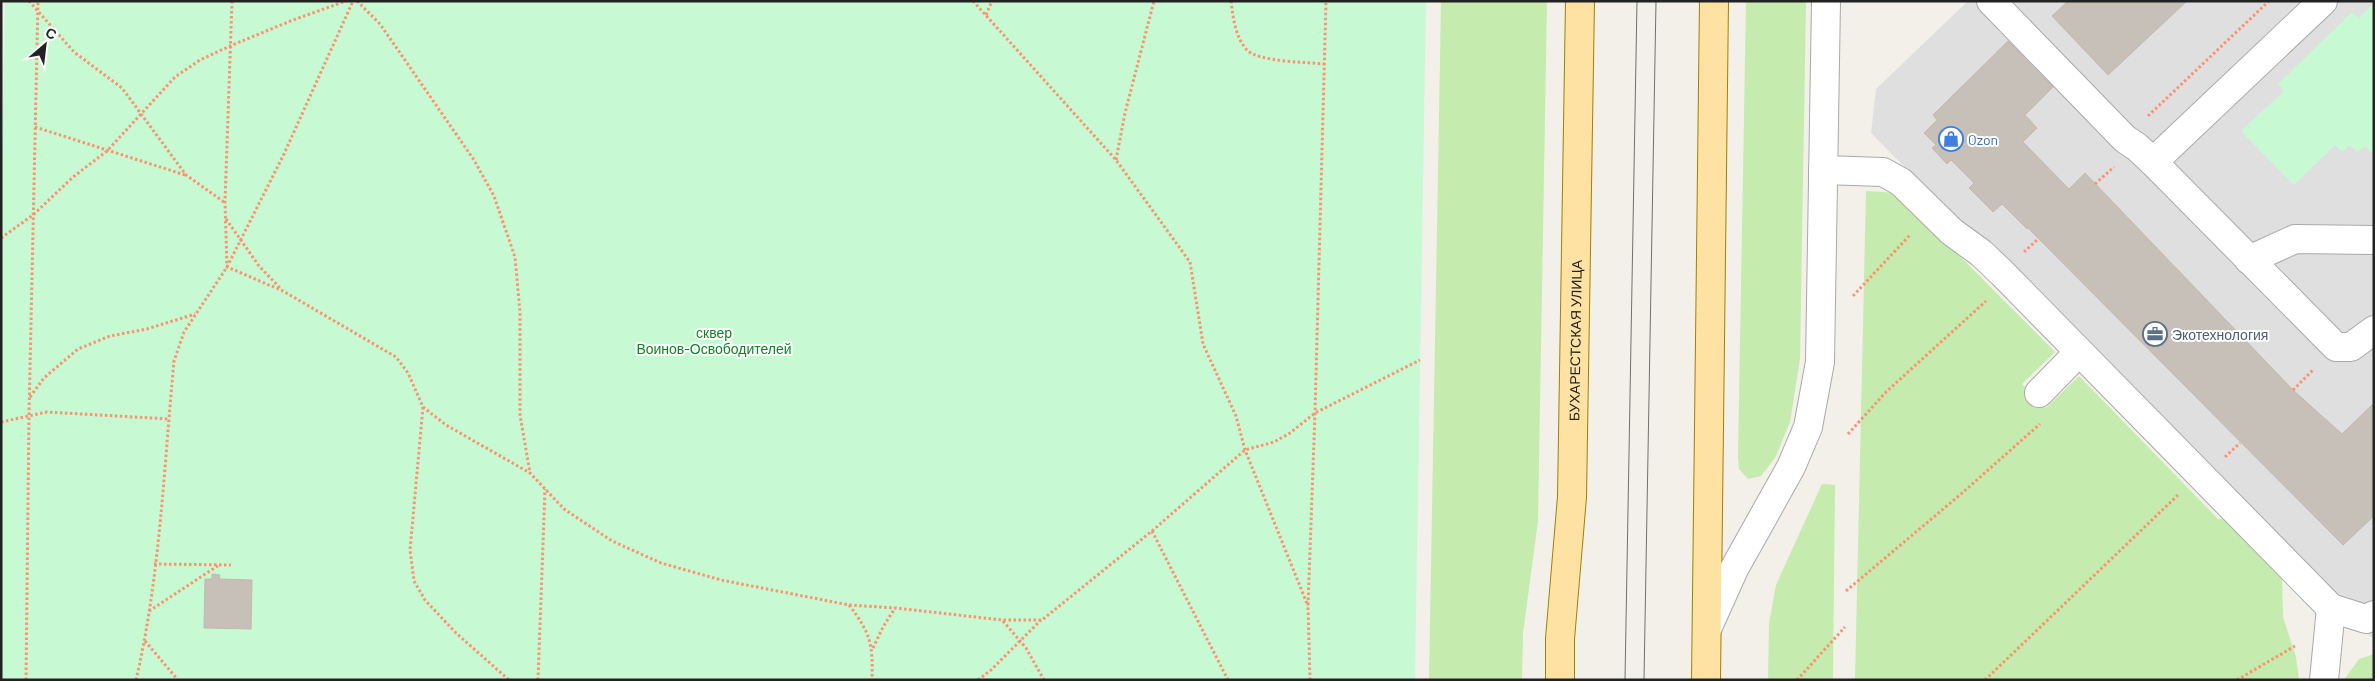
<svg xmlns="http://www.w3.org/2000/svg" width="2375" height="681" font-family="Barlow,sans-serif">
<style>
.residential{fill:#e0dfdf}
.grass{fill:#c5ebaf}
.park{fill:#c7fad3;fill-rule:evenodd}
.building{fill:#c7c0b8;stroke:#c4b9ab}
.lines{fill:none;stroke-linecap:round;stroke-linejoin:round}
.minor-casing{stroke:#a9a9a9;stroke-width:30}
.major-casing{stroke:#a08100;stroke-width:30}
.path{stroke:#fb9271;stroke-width:3;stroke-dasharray:2.5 2.5;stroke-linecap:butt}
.minor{stroke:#fff;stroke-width:28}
.major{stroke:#fde2a3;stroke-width:28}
.tram{stroke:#707070;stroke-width:1}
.labels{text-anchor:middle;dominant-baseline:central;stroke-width:4;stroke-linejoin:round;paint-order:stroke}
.shop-label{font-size:14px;fill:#366cbe;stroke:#fff;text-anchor:start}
.park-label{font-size:14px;fill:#0b8526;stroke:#fff}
.service-label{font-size:14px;fill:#4e5e75;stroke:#fff;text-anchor:start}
.street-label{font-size:14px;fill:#222;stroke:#fff}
</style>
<rect width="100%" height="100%" fill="#f2f0e9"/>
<path class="residential" d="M1968,1H2374V640L1871,133L1876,89Z"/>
<g class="grass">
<path d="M1441,1H1547L1538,521L1523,633L1522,680H1429Z"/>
<path d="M1746,1H1806L1800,359L1790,422L1775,458L1761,476L1748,479L1739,469L1738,457Z"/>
<path d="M1866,191L1897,193L2055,352L2022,384L2046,408L2079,376L2218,519H2229L2282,575L2283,617L2296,657L2299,680H1855Z"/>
<path d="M1822,484L1835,485L1833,680H1768L1769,623L1776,585Z"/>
<path d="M2374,654V680H2344L2359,659Z"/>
</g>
<g class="park">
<path d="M5,1H1426L1415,680H1V217ZM212,575H219V579L252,580L251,629L204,628L205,579H212Z"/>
<path d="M2374,3V151L2372,153L2365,146L2357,152L2350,145L2342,152L2335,145L2294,185L2241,131L2284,91L2278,84L2352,12L2359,18Z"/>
</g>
<g class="building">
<path d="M2068,1H2187L2108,75L2052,16Z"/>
<path d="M2008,41L2053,87L2025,115L2037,128L2023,142L2069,189L2085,173L2293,390L2342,434L2374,403V516L2343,545L2028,228L2027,229L2002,204L1993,212L1969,188L1974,183L1951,160L1947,164L1932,148L1936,145L1924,133L1937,120L1933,115Z"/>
<path d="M212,574L220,575L219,579L252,580L251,629L204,628L205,579H212Z"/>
</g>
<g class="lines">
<defs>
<g id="minor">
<path d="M1991,1L2125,139L2137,147L2153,162L2336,347H2351L2374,330"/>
<path d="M2153,162L2323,1"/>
<path d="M1823,170L1883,172L1901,182L1952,232L1981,253L2002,273L2331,608L2366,619L2374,615"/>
<path d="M2249,260L2295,239L2374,240"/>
<path d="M2039,393L2079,352"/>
<path d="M1707,629L1734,569L1791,467L1808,427L1820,362L1826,1"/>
<path d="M2324,680L2331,608"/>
</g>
<g id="major">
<path id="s1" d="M1560,680V639L1572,497L1580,1"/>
<path d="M1706,680L1714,1"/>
</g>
</defs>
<use href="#minor" class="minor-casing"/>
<use href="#major" class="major-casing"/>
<g class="path">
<path d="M29,1L74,52L122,88L186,175L224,202"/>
<path d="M232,1L225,202L227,267L283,291L396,357L408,373L423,407L446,425L530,473L564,509L612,541L661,563L721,580L849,605L896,608L1002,620H1042L1152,531L1245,450L1274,442L1290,433L1315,413L1420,360"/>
<path d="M357,1L380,24L474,160L494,196L515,257L520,312V415L530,473"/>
<path d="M973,1L1116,160L1190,262L1203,344L1236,416L1245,450L1308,606"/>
<path d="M1231,1C1233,17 1235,37 1247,50C1259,62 1306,62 1324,64"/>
<path d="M986,15L992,1"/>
<path d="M2148,116L2269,1"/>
<path d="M35,127L185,175"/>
<path d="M1116,160L1125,113L1154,1"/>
<path d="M2095,184L2114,167"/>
<path d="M226,219L259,266L281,289"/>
<path d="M1,238L33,215L73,177L107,151L175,77L200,60L230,46L293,20L346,1"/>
<path d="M2024,252L2038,239"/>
<path d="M1853,296L1910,235"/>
<path d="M2293,390L2314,369"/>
<path d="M30,397L44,378L78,349L110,336L147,329L195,314"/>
<path d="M423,407L410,550L414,581L425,600L456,633L509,680"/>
<path d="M1,422L47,412L169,419"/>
<path d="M1848,434L1886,392L1986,301"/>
<path d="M2225,457L2240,443"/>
<path d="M1152,531L1228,680"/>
<path d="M154,564L231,565"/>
<path d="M1846,591L1961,494L2040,424"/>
<path d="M849,605C871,634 873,644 872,680"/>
<path d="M149,611L219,565"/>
<path d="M1003,621L1026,648L1044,680"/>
<path d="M145,641L178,680"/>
<path d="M873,648L883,627L895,608"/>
<path d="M26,680L29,415L38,1"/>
<path d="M136,680C160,578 164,466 174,361L184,332L227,267L284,154L353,1"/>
<path d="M538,680L545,489"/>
<path d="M978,680L991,670L1041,620"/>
<path d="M1310,680L1308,606L1315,413L1326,1"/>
<path d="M1797,680L1845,627"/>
<path d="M1985,680L2178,495"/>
<path d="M2237,680L2295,646"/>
</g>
<use href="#minor" class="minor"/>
<use href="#major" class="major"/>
<g class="tram">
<path d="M1625,680L1637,1"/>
<path d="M1644,680L1656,1"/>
</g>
</g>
<defs>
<symbol id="shop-ring" viewBox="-11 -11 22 22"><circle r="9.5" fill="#fff" stroke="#3f7fe0" stroke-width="1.5"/><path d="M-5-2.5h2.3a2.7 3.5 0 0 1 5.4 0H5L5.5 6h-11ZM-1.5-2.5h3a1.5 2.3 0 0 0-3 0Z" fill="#3f7fe0"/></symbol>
<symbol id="office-ring" viewBox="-11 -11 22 22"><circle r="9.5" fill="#fff" stroke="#5c6f8a" stroke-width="1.5"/><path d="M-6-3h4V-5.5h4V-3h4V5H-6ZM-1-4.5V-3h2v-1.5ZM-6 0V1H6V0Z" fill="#5c6f8a"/></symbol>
</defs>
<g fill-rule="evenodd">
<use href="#shop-ring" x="1937" y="125" width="28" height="28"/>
<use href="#office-ring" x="2141" y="320" width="28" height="28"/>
</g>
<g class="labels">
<g class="shop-label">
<text x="1968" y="139">Ozon</text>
</g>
<g class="park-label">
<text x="714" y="332">сквер<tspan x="714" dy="16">Воинов-Освободителей</tspan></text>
</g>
<g class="service-label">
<text x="2172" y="334">Экотехнология</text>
</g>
<g class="street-label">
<text stroke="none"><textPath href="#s1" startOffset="340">БУХАРЕСТСКАЯ УЛИЦА</textPath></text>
</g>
</g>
<rect width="2375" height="681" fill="none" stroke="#222222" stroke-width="5"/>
<g transform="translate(45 45) rotate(28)" stroke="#ffffff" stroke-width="4" paint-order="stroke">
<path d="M0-4L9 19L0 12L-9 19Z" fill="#222222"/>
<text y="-8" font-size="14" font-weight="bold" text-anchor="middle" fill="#222222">С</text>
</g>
</svg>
